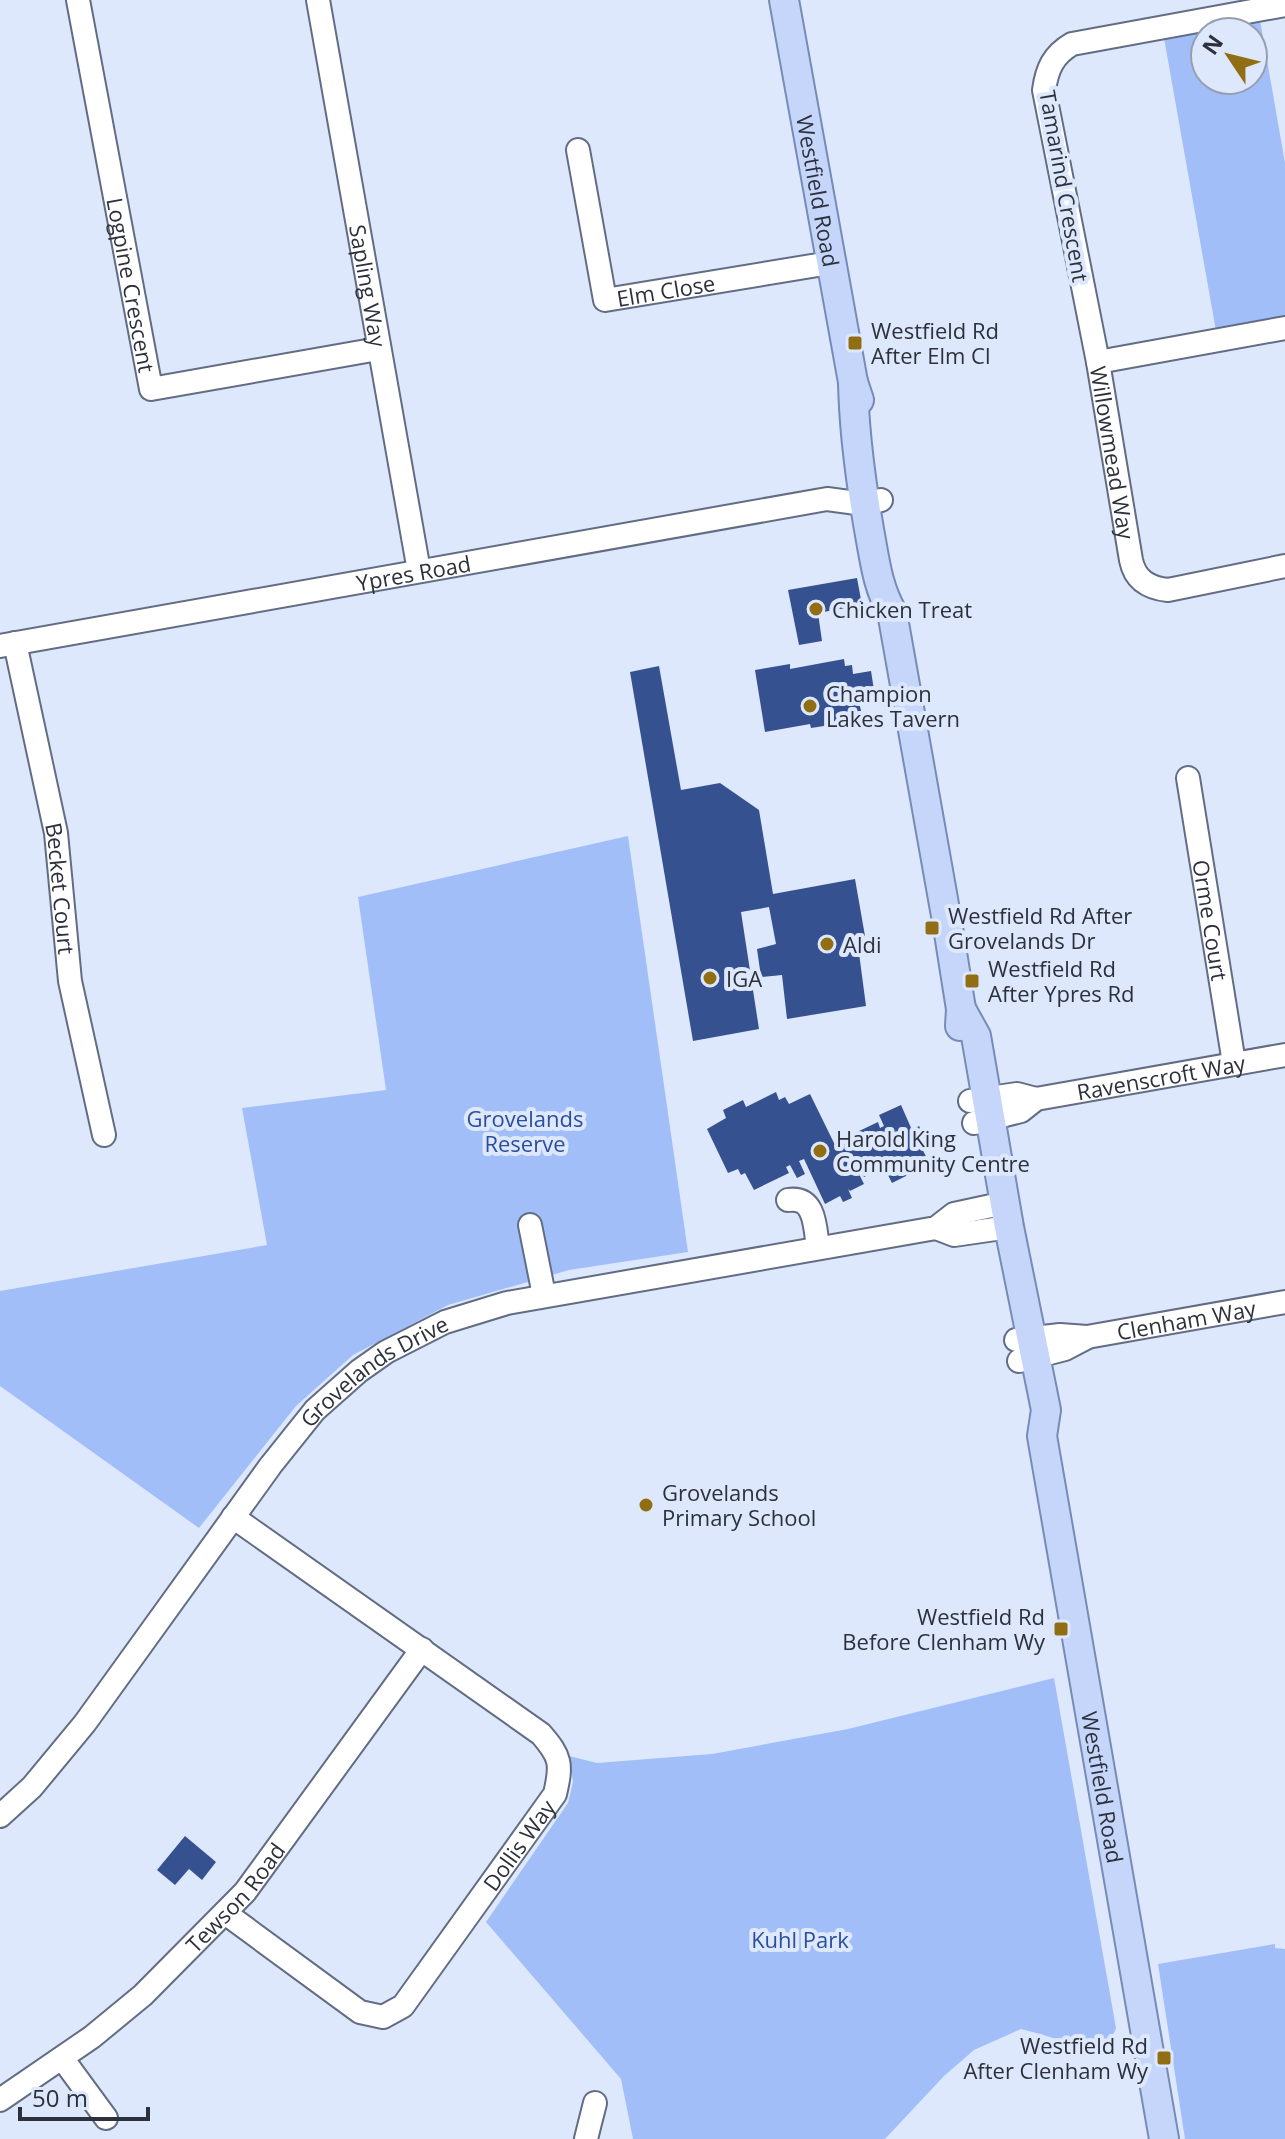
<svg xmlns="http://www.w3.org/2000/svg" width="1285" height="2139" font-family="'Open Sans',sans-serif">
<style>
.green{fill:#a1bef9;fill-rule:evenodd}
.building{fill:#355190}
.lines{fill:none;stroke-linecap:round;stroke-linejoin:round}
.minor-casing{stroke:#626d84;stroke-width:26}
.major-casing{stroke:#768bb5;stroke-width:32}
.minor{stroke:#fff;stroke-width:22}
.major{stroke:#c5d6fa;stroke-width:28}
.poi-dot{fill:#916e14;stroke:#dde8fd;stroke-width:3}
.labels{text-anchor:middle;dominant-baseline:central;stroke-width:8;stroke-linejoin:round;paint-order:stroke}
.street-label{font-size:22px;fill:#2d313b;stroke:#dde8fd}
.poi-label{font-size:22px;fill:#2d313b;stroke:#dde8fd;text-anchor:start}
.park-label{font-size:22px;fill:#2c4ea0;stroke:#dde8fd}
</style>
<rect width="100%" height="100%" fill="#dde8fd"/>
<g class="green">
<path d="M1260,20L1285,163V318L1216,331L1164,38ZM1205,32H1253V80H1205Z"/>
<path d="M628,836L688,1252L569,1270L448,1305L353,1355L296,1406L199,1528L0,1386V1291L267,1245L242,1108L386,1090L358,897Z"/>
<path d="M1054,1678L1116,2028C1106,2055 1085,2049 1064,2042C1050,2036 1035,2033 1021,2029L974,2050L944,2076L885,2139H633L621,2079L486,1922L568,1803L573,1782L569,1756L597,1763L712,1754L848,1729Z"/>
<path d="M1275,1944V1948L1285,1949V2139H1185L1158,1964Z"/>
</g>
<g class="building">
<path d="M857,578L862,605L818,613L822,641L799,645L788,590Z"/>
<path d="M844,659L845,666L852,665L853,674L871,671L874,690L857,693L863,720L811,728L810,724L765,732L755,670L790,664V669Z"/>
<path d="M659,666L681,790L720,783L759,810L773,894L855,879L865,936L857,938L866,1006L787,1019L782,975L761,977L757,949L776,944L769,907L741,912L759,1029L693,1041L630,672Z"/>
<path d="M776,1092L779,1100L785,1097L789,1104L810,1094L834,1143L878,1122L880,1128L884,1126L879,1115L901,1105L912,1130L919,1126L925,1139L919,1143L930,1164L892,1183L885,1169L883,1167L864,1177L858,1164L855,1166L864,1184L850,1191L848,1189L852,1198L843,1202L840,1196L825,1204L804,1159L799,1161L805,1174L797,1178L790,1165L786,1167L789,1173L754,1190L745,1173L741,1175L738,1169L728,1173L707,1129L726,1118L723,1110L743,1100L746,1107Z"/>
<path d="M185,1836L216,1862L202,1880L189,1869L175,1885L157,1870Z"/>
</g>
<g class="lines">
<defs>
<g id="minor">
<path id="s1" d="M78,0L151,389L378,349"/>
<path id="s2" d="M318,0L419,571"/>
<path id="s3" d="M578,150L605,300L830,263"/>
<path id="s4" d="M1285,328L1098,362L1131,560C1135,580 1149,588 1168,590L1285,566"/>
<path d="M1098,362L1044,90C1047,69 1053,55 1072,44L1285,5"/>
<path id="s5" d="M15,643L56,833L70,981L104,1135"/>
<path id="s6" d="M0,646L827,499L864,504L881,500"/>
<path id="s7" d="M1188,778L1234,1063"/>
<path id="s8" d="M970,1101L1017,1094L1036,1099L1285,1055"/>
<path d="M974,1123L1021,1111L1036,1099"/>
<path d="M788,1200C816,1196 815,1228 818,1248"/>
<path d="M530,1225L544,1295"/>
<path d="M936,1228L954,1235L1009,1227"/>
<path id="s9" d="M1016,1340L1060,1335L1087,1337L1285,1302"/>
<path d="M1019,1361L1065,1349L1086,1338"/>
<path id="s10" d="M0,1816L32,1787L85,1723L271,1465L315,1410L359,1371L386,1352L445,1322L507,1303L936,1228L954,1214L1005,1203"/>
<path id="s11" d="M225,1913L360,2012L383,2017L403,2006L555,1794C562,1764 561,1757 541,1734L233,1517"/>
<path d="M62,2058L106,2118"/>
<path id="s12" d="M0,2100L92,2037L143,1995L245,1892L422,1649"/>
<path d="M586,2139L595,2103"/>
</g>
<g id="major">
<path id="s13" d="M784,0L853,382L859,400"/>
<path d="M853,382C854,434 861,484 870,535C875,562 878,588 892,612L948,927L961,1009L960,1026"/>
<path id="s14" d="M961,1009L976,1036L1009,1227L1046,1410L1042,1436L1164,2139"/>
</g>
</defs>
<use href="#minor" class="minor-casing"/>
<use href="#major" class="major-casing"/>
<use href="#minor" class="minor"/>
<use href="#major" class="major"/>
</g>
<g class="poi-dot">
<rect x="847" y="335" width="16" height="16" rx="4"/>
<circle cx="816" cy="609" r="8"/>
<circle cx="810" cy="706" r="8"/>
<rect x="924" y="920" width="16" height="16" rx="4"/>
<circle cx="827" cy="944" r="8"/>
<circle cx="710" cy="978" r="8"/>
<rect x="964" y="973" width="16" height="16" rx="4"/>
<circle cx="820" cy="1151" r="8"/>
<circle cx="646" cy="1505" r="8"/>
<rect x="1053" y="1621" width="16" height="16" rx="4"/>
<rect x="1156" y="2050" width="16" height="16" rx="4"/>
</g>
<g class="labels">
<g class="street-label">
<text transform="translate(1065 186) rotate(80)">Tamarind Crescent</text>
<text stroke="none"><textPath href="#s13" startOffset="194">Westfield Road</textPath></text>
<text stroke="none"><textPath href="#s1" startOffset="290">Logpine Crescent</textPath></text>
<text stroke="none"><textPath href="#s2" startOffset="290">Sapling Way</textPath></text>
<text stroke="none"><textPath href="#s3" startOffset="214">Elm Close</textPath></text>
<text stroke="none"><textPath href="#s4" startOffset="282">Willowmead Way</textPath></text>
<text stroke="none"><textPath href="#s6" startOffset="420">Ypres Road</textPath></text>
<text stroke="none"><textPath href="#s5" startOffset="250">Becket Court</textPath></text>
<text stroke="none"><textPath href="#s7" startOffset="144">Orme Court</textPath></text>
<text stroke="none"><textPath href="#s8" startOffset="194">Ravenscroft Way</textPath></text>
<text stroke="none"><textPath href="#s9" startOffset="172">Clenham Way</textPath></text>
<text stroke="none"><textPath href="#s10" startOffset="586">Grovelands Drive</textPath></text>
<text stroke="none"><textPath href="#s14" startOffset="794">Westfield Road</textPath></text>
<text stroke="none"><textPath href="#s11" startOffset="412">Dollis Way</textPath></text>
<text stroke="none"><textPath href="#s12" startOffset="312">Tewson Road</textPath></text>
</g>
<g class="poi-label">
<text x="871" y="330">Westfield Rd<tspan x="871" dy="25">After Elm Cl</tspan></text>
<text x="832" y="609">Chicken Treat</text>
<text x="826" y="693">Champion<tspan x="826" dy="25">Lakes Tavern</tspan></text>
<text x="948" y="915">Westfield Rd After<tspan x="948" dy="25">Grovelands Dr</tspan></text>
<text x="843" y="944">Aldi</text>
<text x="988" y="968">Westfield Rd<tspan x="988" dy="25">After Ypres Rd</tspan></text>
<text x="726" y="978">IGA</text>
<text x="836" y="1138">Harold King<tspan x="836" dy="25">Community Centre</tspan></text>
<text x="662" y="1492">Grovelands<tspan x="662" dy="25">Primary School</tspan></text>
<text x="1045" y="1616" text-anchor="end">Westfield Rd<tspan x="1045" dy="25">Before Clenham Wy</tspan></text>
<text x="1148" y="2045" text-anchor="end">Westfield Rd<tspan x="1148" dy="25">After Clenham Wy</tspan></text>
</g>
<g class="park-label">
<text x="525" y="1118">Grovelands<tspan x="525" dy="25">Reserve</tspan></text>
<text x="800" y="1939">Kuhl Park</text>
</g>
</g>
<g transform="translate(1229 56) rotate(305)"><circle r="38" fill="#dde8fd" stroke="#979faf" stroke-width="2"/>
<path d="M0-6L14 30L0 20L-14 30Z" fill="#916e14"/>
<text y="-12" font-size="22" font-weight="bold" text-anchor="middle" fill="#2d313b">N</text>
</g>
<path d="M20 2107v12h128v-12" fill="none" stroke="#2d313b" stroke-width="4"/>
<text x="32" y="2107" font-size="24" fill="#2d313b" stroke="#dde8fd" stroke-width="6" paint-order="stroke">50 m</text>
</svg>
